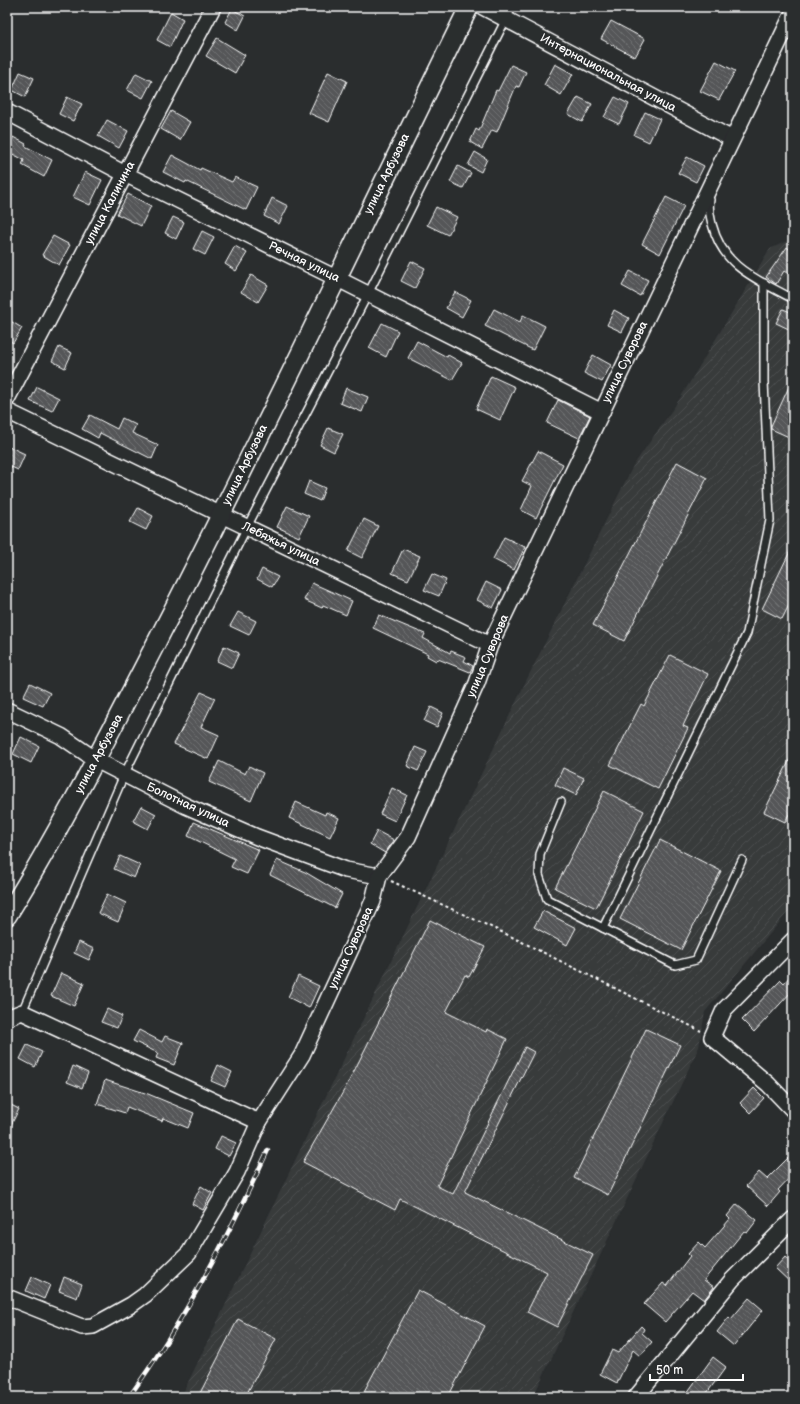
<svg xmlns="http://www.w3.org/2000/svg" width="800" height="1404" font-family="'Balsamiq Sans',sans-serif">
<style>
.industrial{fill:url(#industrial-furrows)}
.building{fill:url(#building-back-hatch);stroke:#fff}
.lines{fill:none;stroke-linecap:round;stroke-linejoin:round}
.service-casing{stroke:#fff;stroke-width:10}
.minor-casing{stroke:#fff;stroke-width:18}
.tertiary-casing{stroke:#fff;stroke-width:21}
.path{stroke:#fff;stroke-width:2;stroke-dasharray:3 3;stroke-linecap:butt}
.service{stroke:#2a2d2e;stroke-width:7}
.minor{stroke:#2a2d2e;stroke-width:15}
.tertiary{stroke:#2a2d2e;stroke-width:18}
.rail-casing{stroke:#fff;stroke-width:4.5}
.rail{stroke:#2a2d2e;stroke-width:3;stroke-dasharray:9;stroke-linecap:butt}
.labels{text-anchor:middle;dominant-baseline:central;stroke-width:3;stroke-linejoin:round;paint-order:stroke}
.street-label{font-size:12px;fill:#fff;stroke:#2a2d2e}
</style>
<defs>
<pattern id="industrial-furrows" width="10" height="10" patternUnits="userSpaceOnUse"><rect width="10" height="10" fill="#373a3b"/><path d="M-1 1l2-2M0 10L10 0M9 11l2-2" fill="none" stroke="#4b4e4f"/></pattern>
<pattern id="building-back-hatch" width="6" height="6" patternUnits="userSpaceOnUse"><rect width="6" height="6" fill="#555758"/><path d="M-1 5l2 2M0 0l6 6M5-1l2 2" fill="none" stroke="#6e7071"/></pattern>
</defs>
<rect width="100%" height="100%" fill="#2a2d2e"/>
<filter id="ink" filterUnits="userSpaceOnUse"><feTurbulence type="fractalNoise" baseFrequency=".025" numOctaves="2"/><feDisplacementMap in="SourceGraphic" scale="8" xChannelSelector="R" yChannelSelector="G"/><feConvolveMatrix kernelMatrix="1 2 1 2 8 2 1 2 1" color-interpolation-filters="sRGB"/></filter>
<g filter="url(#ink)">
<path class="industrial" d="M793,238V906L705,1012L699,1047L533,1397H181L527,679L633,466L679,400L770,249Z"/>
<g class="building">
<path d="M232,9L245,16L238,30L225,22Z"/>
<path d="M171,12L183,19L170,47L157,40Z"/>
<path d="M611,21L645,39L635,57L601,39Z"/>
<path d="M217,38L245,55L235,73L206,56Z"/>
<path d="M716,61L735,71L719,100L700,91Z"/>
<path d="M555,64L573,74L561,95L544,85Z"/>
<path d="M511,65L526,72L519,87L516,86L497,132L492,130L482,149L470,142L476,129L479,131L496,90L498,91Z"/>
<path d="M20,72L34,78L25,97L12,90Z"/>
<path d="M328,72L347,81L329,122L309,113Z"/>
<path d="M136,73L152,81L143,98L127,90Z"/>
<path d="M67,97L82,104L73,121L59,114Z"/>
<path d="M578,97L592,104L582,122L568,114Z"/>
<path d="M615,97L629,104L619,124L604,117Z"/>
<path d="M171,111L190,122L180,140L161,129Z"/>
<path d="M645,112L660,119L649,142L634,135Z"/>
<path d="M107,120L128,131L119,148L98,136Z"/>
<path d="M13,137L26,144L25,146L52,160L44,177L22,165L24,160L7,151Z"/>
<path d="M475,152L487,159L481,172L468,165Z"/>
<path d="M172,155L200,170L201,168L232,182L235,177L257,187L246,210L186,181L185,183L163,172Z"/>
<path d="M687,157L704,166L696,182L678,173Z"/>
<path d="M458,166L471,173L463,188L450,182Z"/>
<path d="M85,172L102,180L90,205L73,197Z"/>
<path d="M128,194L151,206L141,226L117,214Z"/>
<path d="M666,197L684,206L660,254L642,244Z"/>
<path d="M272,198L288,206L279,224L264,216Z"/>
<path d="M436,207L457,217L448,235L427,225Z"/>
<path d="M173,217L184,222L176,239L165,233Z"/>
<path d="M202,231L214,237L205,255L193,249Z"/>
<path d="M53,236L70,245L59,265L42,255Z"/>
<path d="M235,246L247,253L236,271L225,264Z"/>
<path d="M787,247L793,252V277L784,271L776,284L766,277Z"/>
<path d="M411,261L425,268L415,288L401,281Z"/>
<path d="M630,271L648,280L640,296L622,286Z"/>
<path d="M251,275L268,285L258,302L241,292Z"/>
<path d="M455,292L471,300L462,317L446,308Z"/>
<path d="M494,309L520,322L523,315L545,326L533,350L485,326Z"/>
<path d="M783,309L793,313V331L776,323Z"/>
<path d="M614,310L629,318L622,332L607,325Z"/>
<path d="M7,319L22,328L13,343L7,339Z"/>
<path d="M382,323L398,331L386,357L369,348Z"/>
<path d="M417,341L447,357L448,355L462,363L452,380L408,358Z"/>
<path d="M59,347L72,353L65,368L52,361Z"/>
<path d="M593,355L611,365L602,382L584,373Z"/>
<path d="M491,376L515,387L500,420L476,409Z"/>
<path d="M793,378V428L789,437L771,429V426Z"/>
<path d="M37,387L59,398L52,411L30,401Z"/>
<path d="M346,388L368,397L362,412L340,403Z"/>
<path d="M558,400L590,416L579,438L547,423Z"/>
<path d="M90,415L117,429L122,418L136,425L132,433L158,445L152,459L100,433L98,438L82,429Z"/>
<path d="M328,428L343,434L334,452L320,445Z"/>
<path d="M10,447L25,454L18,470L7,465V453Z"/>
<path d="M538,451L563,464L536,518L521,510L532,486L522,481Z"/>
<path d="M677,462L707,478L624,641L593,625Z"/>
<path d="M309,481L325,488L320,501L304,494Z"/>
<path d="M287,506L309,516L299,537L277,527Z"/>
<path d="M138,508L153,516L146,530L130,522Z"/>
<path d="M364,519L378,526L362,558L348,551Z"/>
<path d="M504,537L525,547L514,570L493,559Z"/>
<path d="M793,545V597L782,619L762,609Z"/>
<path d="M403,549L420,556L408,580L392,573Z"/>
<path d="M262,569L278,577L272,587L257,579Z"/>
<path d="M432,574L446,580L439,596L424,590Z"/>
<path d="M486,582L502,590L493,608L477,600Z"/>
<path d="M312,583L352,601L346,615L323,605L322,608L304,600Z"/>
<path d="M238,612L256,621L249,635L230,626Z"/>
<path d="M379,615L425,634L423,638L450,653L451,651L466,657L464,661L473,666L470,672L438,659L436,661L427,656L428,654L373,628Z"/>
<path d="M224,646L239,653L232,668L217,661Z"/>
<path d="M670,655L708,674L683,726L688,728L658,789L610,765L641,704L644,706Z"/>
<path d="M30,683L50,693L43,706L23,697Z"/>
<path d="M201,692L215,698L201,727L219,735L208,759L174,744Z"/>
<path d="M431,707L443,713L437,727L424,721Z"/>
<path d="M21,737L39,746L31,763L13,754Z"/>
<path d="M415,747L427,752L418,771L407,766Z"/>
<path d="M793,753V806L785,822L764,812Z"/>
<path d="M219,761L245,774L249,766L263,773L251,801L209,782Z"/>
<path d="M563,768L584,778L576,795L555,785Z"/>
<path d="M392,788L407,795L395,821L380,814Z"/>
<path d="M604,791L644,811L596,908L555,888Z"/>
<path d="M296,802L325,815L326,812L339,818L330,837L289,818Z"/>
<path d="M141,806L156,814L148,829L133,821Z"/>
<path d="M194,822L259,850L247,874L231,867L235,859L188,836Z"/>
<path d="M377,831L394,840L385,853L370,844Z"/>
<path d="M660,840L721,871L681,950L620,919Z"/>
<path d="M120,856L140,865L134,878L114,869Z"/>
<path d="M277,860L305,872L342,894L335,908L270,875Z"/>
<path d="M107,894L126,903L118,922L98,913Z"/>
<path d="M543,911L576,928L567,945L534,927Z"/>
<path d="M430,920L485,947L469,977L465,975L446,1012L486,1032L487,1029L507,1039L437,1186L453,1194L525,1047L534,1052L465,1192L593,1255L557,1327L527,1312L547,1272L400,1199L395,1210L303,1162L347,1085Z"/>
<path d="M79,942L94,949L89,960L74,953Z"/>
<path d="M61,973L84,983L74,1006L51,996Z"/>
<path d="M793,973V990L754,1032L742,1020L781,980L784,983Z"/>
<path d="M298,976L319,986L309,1008L288,997Z"/>
<path d="M107,1009L122,1016L117,1028L101,1022Z"/>
<path d="M646,1029L680,1045L608,1195L574,1178Z"/>
<path d="M139,1030L162,1042L165,1036L183,1043L174,1065L156,1058L158,1053L133,1041Z"/>
<path d="M27,1045L42,1052L35,1067L20,1059Z"/>
<path d="M218,1065L232,1072L225,1087L211,1081Z"/>
<path d="M73,1066L88,1073L82,1088L67,1082Z"/>
<path d="M105,1080L148,1094L194,1113L188,1128L163,1118L162,1121L127,1107L125,1113L97,1104Z"/>
<path d="M754,1088L764,1098L750,1113L740,1103Z"/>
<path d="M7,1103L19,1109L7,1133Z"/>
<path d="M221,1136L236,1143L229,1156L215,1149Z"/>
<path d="M788,1158L793,1162V1174L778,1190L780,1192L768,1206L746,1186L759,1172L767,1179Z"/>
<path d="M201,1186L212,1193L203,1210L192,1204Z"/>
<path d="M737,1204L757,1220L747,1233L744,1231L704,1280L714,1287L704,1300L692,1291L665,1322L644,1304L663,1283L667,1286L690,1256L688,1254L699,1242L705,1248L730,1219L727,1216Z"/>
<path d="M785,1257L793,1264V1285L775,1268Z"/>
<path d="M32,1277L50,1285L44,1299L26,1291Z"/>
<path d="M64,1277L82,1284L77,1298L59,1291Z"/>
<path d="M418,1290L485,1326L448,1397H361Z"/>
<path d="M749,1298L763,1310L734,1346L717,1332L729,1317L731,1319Z"/>
<path d="M238,1319L276,1339L245,1397H198Z"/>
<path d="M641,1326L644,1329L642,1333L652,1342L640,1356L633,1350L617,1383L600,1374L612,1350L618,1353Z"/>
<path d="M713,1357L726,1367L704,1397H684Z"/>
</g>
<g class="lines">
<defs>
<g id="service">
<path d="M710,200C708,209 710,215 712,224C723,268 757,279 793,299"/>
<path d="M561,802L540,854L539,875L547,899L603,928"/>
<path d="M742,860L696,960L675,965L603,928L747,633L770,520L764,381V283"/>
<path d="M22,1012L124,775L247,527L368,294L512,7"/>
</g>
<g id="minor">
<path d="M483,7L732,139"/>
<path d="M7,112L125,174L336,278L602,412"/>
<path d="M7,399L213,7"/>
<path d="M7,411L490,645"/>
<path d="M7,710L61,736L96,760L186,806L257,837L346,870L379,876"/>
<path d="M793,940L724,1010L712,1037L768,1084L793,1110"/>
<path d="M7,1018L22,1012L259,1122"/>
<path d="M7,1297L82,1327L93,1326L131,1305L145,1295L189,1253L237,1172L259,1122L302,1055L373,901L379,876L408,837L477,683L490,645L793,13"/>
<path d="M636,1397L732,1280L793,1219"/>
</g>
<path id="tertiary" d="M7,916C68,817 120,713 173,610C275,410 370,208 469,7"/>
</defs>
<use href="#service" class="service-casing"/>
<use href="#minor" class="minor-casing"/>
<use href="#tertiary" class="tertiary-casing"/>
<path class="path" d="M391,881L506,934L701,1031"/>
<use href="#service" class="service"/>
<use href="#minor" class="minor"/>
<use href="#tertiary" class="tertiary"/>
<defs>
<path id="rail" d="M129,1397C185,1320 228,1236 268,1150"/>
</defs>
<use href="#rail" class="rail-casing"/>
<use href="#rail" class="rail"/>
</g>
</g>
<g class="labels">
<g class="street-label">
<text transform="translate(608 73) rotate(28)">Интернациональная улица</text>
<text transform="translate(387 174) rotate(-64)">улица Арбузова</text>
<text transform="translate(110 203) rotate(-62)">улица Калинина</text>
<text transform="translate(304 262) rotate(26)">Речная улица</text>
<text transform="translate(625 362) rotate(-64)">улица Суворова</text>
<text transform="translate(245 465) rotate(-64)">улица Арбузова</text>
<text transform="translate(281 544) rotate(26)">Лебяжья улица</text>
<text transform="translate(488 656) rotate(-67)">улица Суворова</text>
<text transform="translate(99 754) rotate(-62)">улица Арбузова</text>
<text transform="translate(188 805) rotate(25)">Болотная улица</text>
<text transform="translate(351 948) rotate(-65)">улица Суворова</text>
</g>
</g>
<rect width="800" height="1404" fill="none" stroke="#2a2d2e" stroke-width="24"/>
<rect x="12" y="12" width="776" height="1380" fill="none" stroke="#fff" stroke-width="1.5" filter="url(#ink)"/>
<path d="M650 1374v6h93v-6" fill="none" stroke="#ffffff" stroke-width="2"/>
<text x="656" y="1374" font-size="12" fill="#ffffff" stroke="#2a2d2e" stroke-width="3" paint-order="stroke">50 m</text>
</svg>
